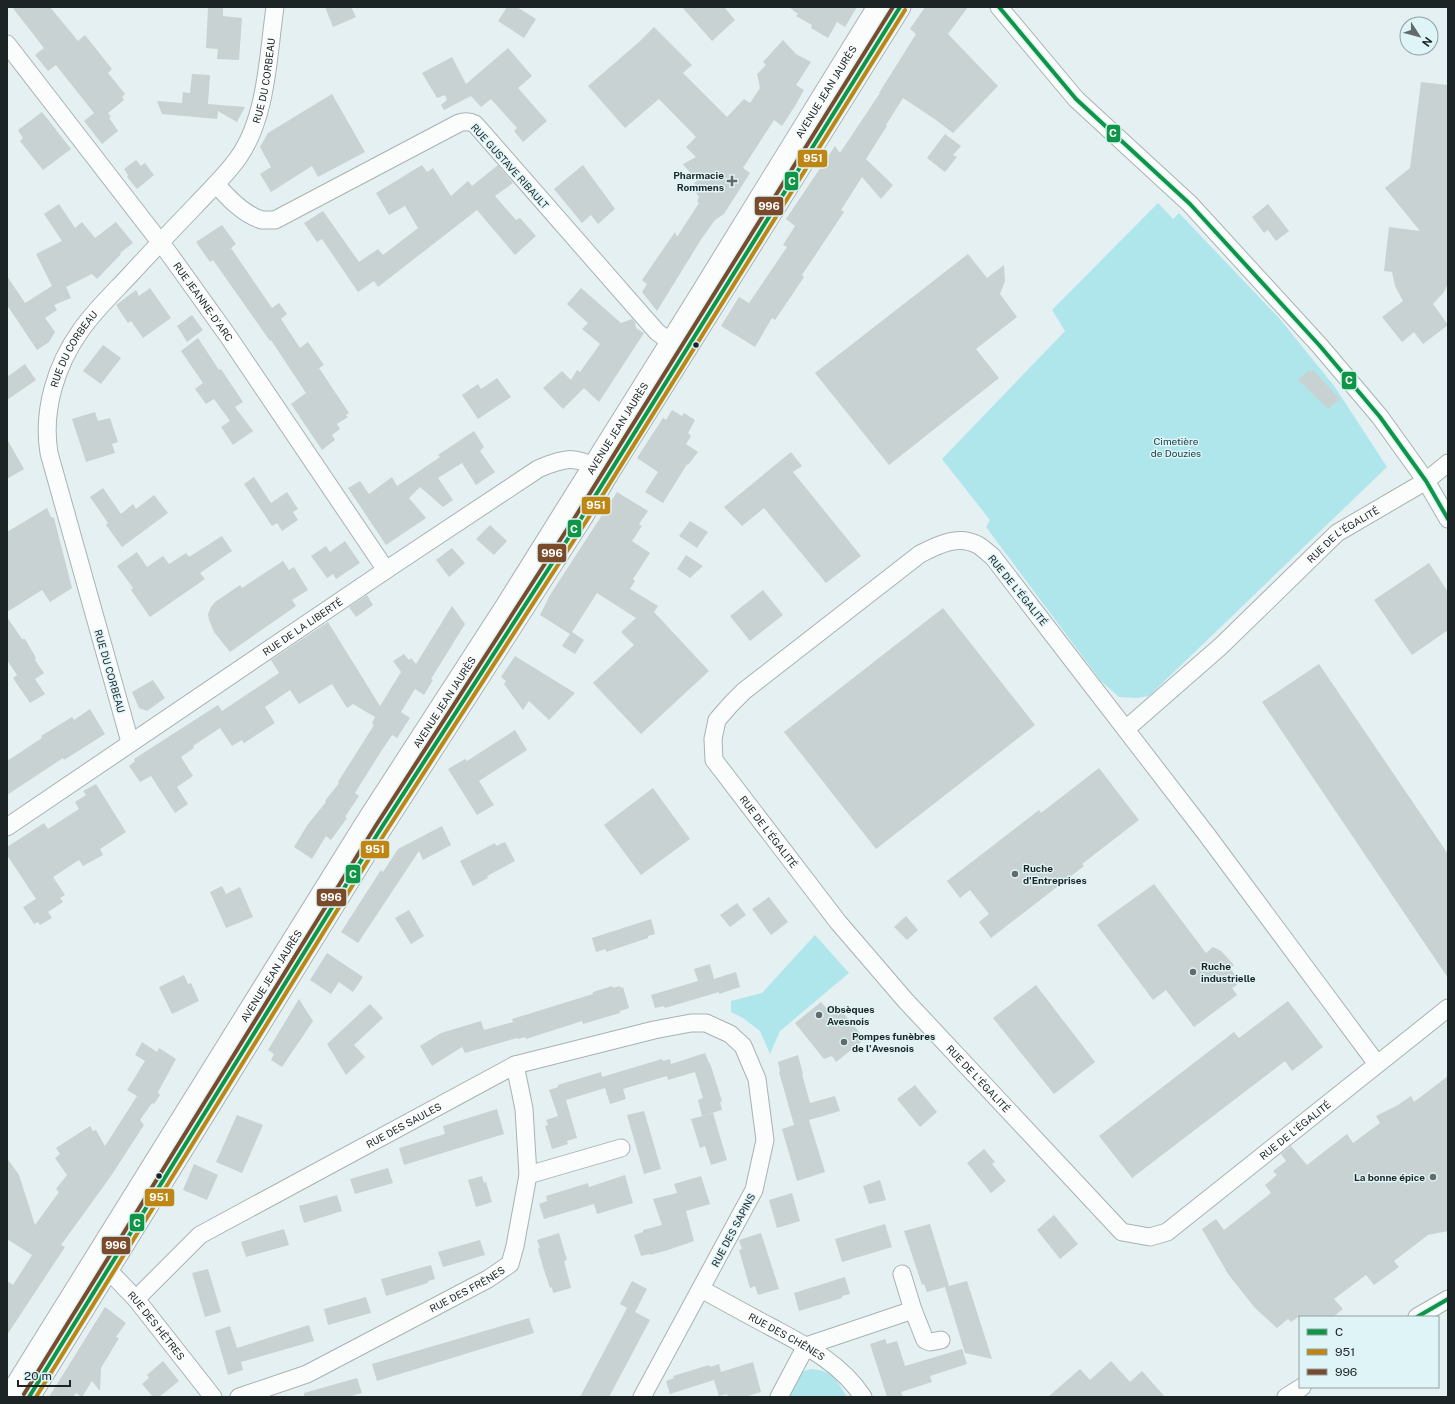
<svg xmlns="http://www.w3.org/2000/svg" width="1455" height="1404" font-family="'Public Sans',sans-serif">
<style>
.green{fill:#afe6ec}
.building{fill:#c8d2d3}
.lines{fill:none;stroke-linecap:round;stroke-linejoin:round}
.minor-casing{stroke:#a9b2b3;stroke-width:19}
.major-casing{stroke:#a9b2b3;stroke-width:23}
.minor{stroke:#fbfdfd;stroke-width:17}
.major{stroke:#fbfdfd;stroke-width:21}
.bus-1-casing{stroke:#def4f7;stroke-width:7}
.bus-2-casing{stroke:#def4f7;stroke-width:7}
.bus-3-casing{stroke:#def4f7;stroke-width:7}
.bus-1{stroke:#0f9546;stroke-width:4}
.bus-2{stroke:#bf8614;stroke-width:4}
.bus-3{stroke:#7a4b2a;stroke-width:4}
.poi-dot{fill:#626b6c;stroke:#def4f7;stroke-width:1.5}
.bus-dot{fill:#1c2425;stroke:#def4f7;stroke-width:1.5}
.labels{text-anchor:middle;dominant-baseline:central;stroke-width:3;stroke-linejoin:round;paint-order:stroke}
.street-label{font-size:10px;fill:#1c2425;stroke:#def4f7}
.poi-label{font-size:10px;font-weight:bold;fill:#1c2425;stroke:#def4f7;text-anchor:start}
.park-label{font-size:10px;fill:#164448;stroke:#def4f7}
.line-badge{stroke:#def4f7;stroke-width:1.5}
.badge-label{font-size:11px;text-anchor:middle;font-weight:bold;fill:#fff}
</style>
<rect width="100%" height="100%" fill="#e4f0f1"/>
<g class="green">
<path d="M1158,203L1173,219L1179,213L1279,318L1335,387L1387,467L1149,696L1137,698L1119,697L1101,681L986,527L990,520L942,459L1065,331L1052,310Z"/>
<path d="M815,935L849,973L780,1031L770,1054L760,1031L743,1018L731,1012V1001L762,993Z"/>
<path d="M811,1369C833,1371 836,1379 847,1397H787L798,1378L804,1371Z"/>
</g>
<g class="building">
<path d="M12,7H50L78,41L85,35L112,69L108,73L125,94L122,97L124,100L108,113L111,117L109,118L118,131L102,144L84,121L94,113L56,65L48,71L35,55L44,48Z"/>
<path d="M208,7H223V16L242,18L239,60L217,59L218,49L206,48Z"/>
<path d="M325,7H351L356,17L333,27Z"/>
<path d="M507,7H517L536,19L524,38L498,21Z"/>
<path d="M682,7H724L735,20L712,41Z"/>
<path d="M789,7H857L845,27L837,22L828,38L811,28L812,25L796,16L798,14Z"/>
<path d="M925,7H968L948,34L998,86L953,133L936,120L903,98L886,125L887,126L866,159L893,185L881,199L862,177L841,210L844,212L802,275L804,277L790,298L775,320L772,318L755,347L721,326L739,297L749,303L787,247L783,245L795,226L786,219L835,146L840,153L880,93H879L916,34L910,29Z"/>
<path d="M654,27L692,65L683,73L727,117L744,99L750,103L760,88L757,74L766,65L763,62L783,40L796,54L811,62L796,85L804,90L795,106L782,126L774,120L743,168L750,173L724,214L715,220L702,238L657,311L642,292L647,284L642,280L675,232L677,237L699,203L697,202L699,197L694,190L697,187L694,183L697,181L683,164L696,157L686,147L696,137L659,99L625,128L588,86L639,42Z"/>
<path d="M508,48L532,76L518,88L547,121L523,142L514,131L517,128L491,99L481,107L471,96L444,110L441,105L447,100L445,95L437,98L422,73L452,57L466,84Z"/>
<path d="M192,74L210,75L208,104L245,107L237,122L218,111L217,119L162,114L157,101L182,103L183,92L190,93Z"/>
<path d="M1421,82L1448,85V283L1444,292L1433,304L1448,325L1423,344L1414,332L1402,342L1382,317L1403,301L1395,286L1392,272L1384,271L1389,227L1420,231L1385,188L1410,168Z"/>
<path d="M332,94L365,152L318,177L312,166L271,192L260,174L271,167L260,147L268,133Z"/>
<path d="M42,112L71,149L43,170L20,141L23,138L18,130Z"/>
<path d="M945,134L961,146L953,155L957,157L945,172L927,158Z"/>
<path d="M136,160L141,166L145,163L154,175L137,189L127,177L128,175L124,169Z"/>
<path d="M422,165L427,172L433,168L451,196L468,181L472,186L498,165L513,183L495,196L516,220L520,218L536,236L515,255L477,210L378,287L374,281L358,292L322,239L317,242L304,223L323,211L359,262L378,249L383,255L418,228L405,206L389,215L376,193Z"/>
<path d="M583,165L615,209L598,224L591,215L582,223L554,189Z"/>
<path d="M59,204L75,228L82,222L95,238L116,222L133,243L120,253L121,254L97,279L92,274L66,287L71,298L54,305L57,310L45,318L55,332L49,342L37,350L7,305V276L25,303L52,286L36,254L62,241L44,214Z"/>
<path d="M1268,204L1289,231L1276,241L1268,230L1264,233L1252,217Z"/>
<path d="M222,225L236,244L231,248L272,308L279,303L287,314L281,319L300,348L308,342L324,365L319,368L349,413L346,415L348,417L337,424L340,429L332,435L335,440L322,450L291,404L306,393L271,340L270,341L213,260L210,262L196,242Z"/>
<path d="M968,254L987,278L1004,265L1005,281L1000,294L1017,317L976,349L999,378L889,465L815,373Z"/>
<path d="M150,288L171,318L143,338L131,321L128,323L116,305L136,290L139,296Z"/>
<path d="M581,288L621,323L632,319L635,322L636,328L644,333L599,402L584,388L563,409L543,388L562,371L571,380L577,370L580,372L600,344L582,329L588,323L567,304Z"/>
<path d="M192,315L203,330L187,342L177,326Z"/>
<path d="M198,338L219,370L221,369L243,402L235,407L253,431L233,445L221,427L230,421L214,399L206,404L195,389L203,383L181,351Z"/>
<path d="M103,345L121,358L101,384L83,371Z"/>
<path d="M25,364L36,380L7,400V377Z"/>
<path d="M1309,370L1310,372L1313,370L1340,399L1328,409L1298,380Z"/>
<path d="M497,378L511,397L478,419L462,395L478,384L481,389Z"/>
<path d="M672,410L682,416L684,413L695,420L688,433L691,436L686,444L698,452L688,465L687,464L663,503L645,492L658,472L637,458L663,418L666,420Z"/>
<path d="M95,412L98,421L110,418L118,442L112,444L115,453L86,462L72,419Z"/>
<path d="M474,431L484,447L480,451L495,472L476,485L462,463L438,478L453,500L443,507L420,487L409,498L426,518L386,545L348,488L360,481L369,494L392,477L397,486L440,457L438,455Z"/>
<path d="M7,439L24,469L7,479Z"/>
<path d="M791,452L802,466L793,472L861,556L826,583L764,508L742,526L724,507Z"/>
<path d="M254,477L271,503L287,492L298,509L293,512L298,520L282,531L277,523L272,526L244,484Z"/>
<path d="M103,488L121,514L133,504L136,509L154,495L168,513L122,547L106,525L108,523L90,497Z"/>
<path d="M617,492L648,511L639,524L642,526L632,541L650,553L633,579L635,581L630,589L658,606L654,612L709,671L641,734L593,683L634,645L621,632L636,618L597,593L572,632L584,640L575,654L562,646L570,634L540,615L550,595Z"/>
<path d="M47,508L51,517L54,518L72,588L50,602L42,590L7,612V532Z"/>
<path d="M690,521L708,532L697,548L679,536Z"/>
<path d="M490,525L507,541L494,555L476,539Z"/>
<path d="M222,536L232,551L200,573L205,579L150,617L131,590L133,588L117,566L137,552L147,567L163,556L169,564L186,553L189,557Z"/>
<path d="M345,541L360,563L336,579L333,574L327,578L311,556L326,546L330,552Z"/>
<path d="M452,548L465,563L449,577L436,560Z"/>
<path d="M686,555L703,566L690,578L677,569Z"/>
<path d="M283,561L289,570L294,567L308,590L292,600L296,606L230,652L214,632L209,620L208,614L211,607L215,602L240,585L242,588Z"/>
<path d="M1429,563L1448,592V630L1412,655L1374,600Z"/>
<path d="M763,590L783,615L750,641L730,616Z"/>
<path d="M367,595L373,605L356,617L349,607Z"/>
<path d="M452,606L465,624L431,679L433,680L424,695L415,689L401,712L410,718L397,738L392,735L380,753L355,793L359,796L345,817L347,818L331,840L326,836L312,859L294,847L308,824L326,802L325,801L339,783L338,782L374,725L372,723L375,717L353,704L347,708L332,684L299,704L290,690L265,707L275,723L244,743L242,740L232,746L220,728L193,746L194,748L181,757L193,776L177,787L188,804L175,813L151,776L140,782L129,766L135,761L134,759L218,705L222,711L279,673L271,660L328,622L380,706L401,672L393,661L404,654L409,660L411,658L416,664Z"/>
<path d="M943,608L1035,725L876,849L784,732Z"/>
<path d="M7,617L22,639H25L36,658L35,660L44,673L35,679L45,694L30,703L13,678L17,675L7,660Z"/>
<path d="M515,656L575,693L549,720L529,701L523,710L504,684L506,681L501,677Z"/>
<path d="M1319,664L1448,854V978L1262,702Z"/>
<path d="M153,680L165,698L147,711L139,708L132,692Z"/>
<path d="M90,709L105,734L64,760L63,758L7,795V761L42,738L41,736L72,717L74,720Z"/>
<path d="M515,730L527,750L479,781L494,805L477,815L448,769L465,759L467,761Z"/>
<path d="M1099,768L1139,820L1082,864L1084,866L991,938L979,922L989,914L970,890L960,898L947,881L1039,810L1041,813Z"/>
<path d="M96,784L126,832L100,849L103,855L83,866L79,860L53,877L65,895L60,898L63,902L48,912L52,918L40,925L38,922L34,924L23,907L36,899L7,855V847L44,823L48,829L79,809L75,802L86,795L83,791Z"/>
<path d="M653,788L690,839L641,875L604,825Z"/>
<path d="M442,826L451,845L423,860L419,851L358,943L341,932L381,870L383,872L398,849Z"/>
<path d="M505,842L515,861L487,876L488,878L473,886L460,861L495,843L496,846Z"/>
<path d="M1154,884L1206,953L1213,947L1221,951L1234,965L1230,968L1236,976L1237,985L1232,988L1237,995L1194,1027L1166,990L1153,1000L1097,925Z"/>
<path d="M222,886L226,894L240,887L253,917L226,928L210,892Z"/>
<path d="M769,897L788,922L771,935L752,909Z"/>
<path d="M737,903L746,915L730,927L720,915Z"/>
<path d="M409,910L424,936L411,944L395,918Z"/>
<path d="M906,916L918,930L907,940L894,927Z"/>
<path d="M651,919L655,934L648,936V938L606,952V949L596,952L592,938Z"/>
<path d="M327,953L363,977L353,992L339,982L331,994L310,980Z"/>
<path d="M710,964L714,979L736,972L740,987L719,994V992L665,1008L664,1006L655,1008L651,995L698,981L694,969Z"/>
<path d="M184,975L188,984L191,983L199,1001L172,1014L159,987Z"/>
<path d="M1036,985L1095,1062L1054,1094L993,1018Z"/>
<path d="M612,986L613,988L620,986L621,988L623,987L629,1008L620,1011V1013L583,1024L582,1021L526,1039L525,1037L518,1039L517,1038L465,1053L462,1047L432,1066L420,1046L441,1033L481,1021L484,1030L513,1022L512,1019L593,994V992Z"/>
<path d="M299,999L313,1021L282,1067L271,1060L274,1054L268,1050Z"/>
<path d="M1288,1001L1323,1047L1292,1071L1285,1061L1132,1178L1099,1136L1234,1032L1239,1038Z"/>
<path d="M821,1002L832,1015L840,1009L865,1039L836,1062L832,1056L824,1059L795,1023Z"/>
<path d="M370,1004L383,1018L354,1045L365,1057L346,1075L327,1044Z"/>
<path d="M142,1042L157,1052L159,1048L176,1059L158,1092L160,1095L154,1104L152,1103L140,1120L144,1125L111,1176L61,1245L65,1247L7,1335V1281L13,1285L32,1255L7,1239V1158L19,1175L35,1225L59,1192L56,1189L67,1175L55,1158L60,1154L56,1148L90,1126L93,1131L96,1130L105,1146L137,1096L127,1090L145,1061L135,1055Z"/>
<path d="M705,1053L709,1063H710L722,1101L720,1102L722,1110L702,1116L698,1100L703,1098L695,1072L668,1080L667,1076L623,1089L626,1099L610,1104L605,1088L566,1100L577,1138L567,1141L568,1144L552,1149L545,1126L548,1125L546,1120L558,1116L549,1090L558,1087V1085L601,1072L602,1077L662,1059L663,1061L670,1059L671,1064Z"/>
<path d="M798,1055L803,1074H802L810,1103L835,1096L840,1111L809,1120L825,1172L797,1181L782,1129L794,1125L779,1072L780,1071L778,1062Z"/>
<path d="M1448,1076V1231L1428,1235L1394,1261L1399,1267L1374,1285L1366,1275L1334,1299L1343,1309L1333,1317H1298L1291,1322L1288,1319L1277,1328L1255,1308L1228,1274L1202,1229L1216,1219L1224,1230L1271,1193L1265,1185L1277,1175L1273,1171L1286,1161L1281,1154L1291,1146L1307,1165L1347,1134L1353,1143L1380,1123L1376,1116L1398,1105L1411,1096L1414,1102Z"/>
<path d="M915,1085L937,1112L920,1127L897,1099Z"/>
<path d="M497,1109L504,1134L404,1165L399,1148L445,1134L443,1126Z"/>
<path d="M644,1111L661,1169L644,1174L627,1115Z"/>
<path d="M713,1113L727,1160L711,1165L705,1146L700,1148L691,1119Z"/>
<path d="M237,1115L263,1125L242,1173L216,1162Z"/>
<path d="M984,1149L995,1162L992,1164L1006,1181L991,1193L967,1163Z"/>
<path d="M194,1164L218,1175L207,1200L183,1190Z"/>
<path d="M388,1168L393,1183L355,1194L350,1179Z"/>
<path d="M625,1175L633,1203L597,1214L594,1204L544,1219L539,1204L547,1201L546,1196L588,1183L589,1187Z"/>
<path d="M482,1176L484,1183L486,1182L492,1202L476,1207L468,1180Z"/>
<path d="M701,1176L710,1204L686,1211L694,1241L668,1250L650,1255V1254L641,1256L634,1235L643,1232V1230L662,1225L653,1199L677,1193L674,1184Z"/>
<path d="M880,1180L886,1200L869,1204L863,1186Z"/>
<path d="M792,1193L800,1221L777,1228L769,1200Z"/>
<path d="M337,1195L342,1211L304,1223L299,1206Z"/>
<path d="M1054,1215L1078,1244L1060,1259L1037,1230Z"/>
<path d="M885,1224L892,1247L842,1262L835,1239Z"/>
<path d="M930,1224L949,1286L967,1281L992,1359L965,1353L945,1287L927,1292L924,1284L922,1285L904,1231Z"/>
<path d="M284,1229L289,1245L246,1257L241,1242Z"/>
<path d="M559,1233L567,1260L564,1261L571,1288L553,1293L552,1287L550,1288L543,1267L538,1249L540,1248L537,1240Z"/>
<path d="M761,1233L779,1289L758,1295L755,1286L750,1288L739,1250L742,1249L739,1240Z"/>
<path d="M480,1240L485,1255L443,1267L438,1252Z"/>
<path d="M431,1265L435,1279L428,1281V1283L386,1296L381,1279Z"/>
<path d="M208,1269L221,1312L205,1317L192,1273Z"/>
<path d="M845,1277L850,1294L842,1296V1298L799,1311L794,1293Z"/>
<path d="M632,1281L647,1289L635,1312L650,1320L609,1397H580L627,1308L620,1304Z"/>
<path d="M366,1297L371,1313L328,1325L324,1309Z"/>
<path d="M105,1307L126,1323L116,1337L119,1338L101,1368L100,1391L92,1381L82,1397L76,1393L73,1397H49Z"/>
<path d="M529,1318L534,1333L377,1381L372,1364Z"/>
<path d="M309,1325L314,1341L241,1362L243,1370L228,1375L215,1331L230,1326L237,1348Z"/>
<path d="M885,1339L887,1344L897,1341L905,1366L962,1349L967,1364L930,1376L932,1382L901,1392L903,1397H887L870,1344Z"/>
<path d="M163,1361L179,1381L159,1397H153L142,1384L149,1378L147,1375Z"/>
<path d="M1111,1361L1130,1382L1142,1371L1165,1397H1048L1080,1369L1090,1380Z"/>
<path d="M753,1362L761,1392L745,1397H728L727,1394L719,1396L714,1380L670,1394L666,1381L674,1378L673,1376L709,1365L710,1367L719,1364L721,1372Z"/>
<path d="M357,1378L362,1393L348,1397H304V1393Z"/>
</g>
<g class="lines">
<defs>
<g id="minor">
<path d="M999,7L1076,99L1190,204L1320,346L1380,417L1426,481L1448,519"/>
<path id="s1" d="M7,44L170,255L228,336L386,570"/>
<path d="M216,184C228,198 244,215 262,220C266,220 271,220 275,220L459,123C465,121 469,121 475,124L657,332L681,350"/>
<path id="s2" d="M1126,729L1221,646L1337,533L1426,481L1448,463"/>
<path id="s3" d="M130,742L49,453C42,410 56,365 81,330C95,310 113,293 129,276C151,252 173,229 196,205C210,190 226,175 238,158C267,118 268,55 275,7"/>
<path id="s4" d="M7,827L386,570L538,469C566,457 577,455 603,472"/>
<path id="s5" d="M1377,1064L1207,835L993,557C988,553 983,548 978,545C958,534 938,545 920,554L744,691L731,704L717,720L713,739L714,760L838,922L905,1000L1122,1232L1150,1237L1167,1232L1448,1008"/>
<path d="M528,1175L621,1148"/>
<path id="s6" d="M98,1263L108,1270L136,1299L213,1397"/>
<path d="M902,1274L913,1310"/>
<path id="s7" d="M701,1289C725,1302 748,1315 771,1327C806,1346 841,1363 863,1397"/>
<path id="s8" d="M136,1299L200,1235L515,1065L654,1030L691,1023H706L730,1034L743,1046L757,1079L765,1140L754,1190L642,1397"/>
<path d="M1417,1317L1448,1299"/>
<path id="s9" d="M239,1397L307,1374L488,1279L510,1264L515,1246L528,1175L524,1109L515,1065"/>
<path d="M779,1397L806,1346L913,1310L925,1340L930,1342L941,1340"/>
<path d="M1286,1397L1302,1387"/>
</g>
<g id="major">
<path id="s10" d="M9,1397L366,823L505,608L693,307L878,7"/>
<path d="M29,1397L380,830L582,517L607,475L900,7"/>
</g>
</defs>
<use href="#minor" class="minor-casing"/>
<use href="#major" class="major-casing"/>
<use href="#minor" class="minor"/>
<use href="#major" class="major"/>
<defs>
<g id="bus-1">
<path d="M999,7L1076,99L1190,204L1320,346L1380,417L1426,481L1448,519"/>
<path d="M1417,1317L1448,1299"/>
<path d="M29,1397L380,830L582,517L900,7"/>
</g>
<path id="bus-2" d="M36,1397L385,833L587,520L905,10"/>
<path id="bus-3" d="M24,1394L375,827L577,514L893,7"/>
</defs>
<use href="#bus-1" class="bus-1-casing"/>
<use href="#bus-2" class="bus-2-casing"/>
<use href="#bus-3" class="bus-3-casing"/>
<use href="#bus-1" class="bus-1"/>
<use href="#bus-2" class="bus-2"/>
<use href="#bus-3" class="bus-3"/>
</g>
<g class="poi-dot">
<path d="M730 175h4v4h4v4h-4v4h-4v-4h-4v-4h4z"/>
<circle cx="1015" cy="874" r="4"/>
<circle cx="1193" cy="972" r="4"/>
<circle cx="819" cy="1015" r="4"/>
<circle cx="844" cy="1042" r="4"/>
<circle cx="1433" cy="1177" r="4"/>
</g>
<g class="bus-dot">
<circle cx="696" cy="345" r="3.5"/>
<circle cx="159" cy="1176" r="3.5"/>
</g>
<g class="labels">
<g class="street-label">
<text stroke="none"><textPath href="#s3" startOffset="746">RUE DU CORBEAU</textPath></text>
<text stroke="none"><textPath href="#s10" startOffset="1540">AVENUE JEAN JAURÈS</textPath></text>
<text transform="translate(510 166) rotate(48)">RUE GUSTAVE RIBAULT</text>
<text stroke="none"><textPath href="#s1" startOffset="324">RUE JEANNE-D'ARC</textPath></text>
<text stroke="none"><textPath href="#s3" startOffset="410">RUE DU CORBEAU</textPath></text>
<text stroke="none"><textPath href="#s10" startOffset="1144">AVENUE JEAN JAURÈS</textPath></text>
<text stroke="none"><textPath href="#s2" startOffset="292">RUE DE L'ÉGALITÉ</textPath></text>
<text transform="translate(1018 590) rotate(51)">RUE DE L'ÉGALITÉ</text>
<text stroke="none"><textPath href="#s4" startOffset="357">RUE DE LA LIBERTÉ</textPath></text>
<text transform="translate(110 671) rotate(74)">RUE DU CORBEAU</text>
<text stroke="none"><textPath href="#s10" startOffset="820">AVENUE JEAN JAURÈS</textPath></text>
<text stroke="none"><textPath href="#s5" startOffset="1110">RUE DE L'ÉGALITÉ</textPath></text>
<text stroke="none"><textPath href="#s10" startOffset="496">AVENUE JEAN JAURÈS</textPath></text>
<text stroke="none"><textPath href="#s5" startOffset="1434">RUE DE L'ÉGALITÉ</textPath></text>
<text stroke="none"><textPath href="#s8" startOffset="322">RUE DES SAULES</textPath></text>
<text stroke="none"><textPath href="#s5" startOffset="1854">RUE DE L'ÉGALITÉ</textPath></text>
<text transform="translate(733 1230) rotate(-62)">RUE DES SAPINS</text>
<text stroke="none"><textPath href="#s9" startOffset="253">RUE DES FRÊNES</textPath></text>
<text stroke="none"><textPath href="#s6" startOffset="86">RUE DES HÊTRES</textPath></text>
<text stroke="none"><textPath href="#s7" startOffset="98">RUE DES CHÊNES</textPath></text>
</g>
<g class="poi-label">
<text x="724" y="175" text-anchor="end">Pharmacie<tspan x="724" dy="12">Rommens</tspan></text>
<text x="1023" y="868">Ruche<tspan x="1023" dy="12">d'Entreprises</tspan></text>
<text x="1201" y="966">Ruche<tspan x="1201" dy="12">industrielle</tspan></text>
<text x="827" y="1009">Obsèques<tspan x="827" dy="12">Avesnois</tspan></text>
<text x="852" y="1036">Pompes funèbres<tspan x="852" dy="12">de l'Avesnois</tspan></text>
<text x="1425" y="1177" text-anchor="end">La bonne épice</text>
</g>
<g class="park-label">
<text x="1176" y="441">Cimetière<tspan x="1176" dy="12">de Douzies</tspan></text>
</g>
</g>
<g class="line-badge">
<rect x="1106" y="124" width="15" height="19" rx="4" fill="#0f9546"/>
<rect x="797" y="149" width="31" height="19" rx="4" fill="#bf8614"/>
<rect x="784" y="171" width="15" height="20" rx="4" fill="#0f9546"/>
<rect x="754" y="196" width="30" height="20" rx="4" fill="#7a4b2a"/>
<rect x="1341" y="371" width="16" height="19" rx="4" fill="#0f9546"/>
<rect x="581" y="496" width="30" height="19" rx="4" fill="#bf8614"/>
<rect x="567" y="519" width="15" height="19" rx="4" fill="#0f9546"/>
<rect x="537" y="543" width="30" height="20" rx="4" fill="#7a4b2a"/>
<rect x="360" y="840" width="30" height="19" rx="4" fill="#bf8614"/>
<rect x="345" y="864" width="16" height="20" rx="4" fill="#0f9546"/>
<rect x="316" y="888" width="31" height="19" rx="4" fill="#7a4b2a"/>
<rect x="144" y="1188" width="31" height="19" rx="4" fill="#bf8614"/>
<rect x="129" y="1213" width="16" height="19" rx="4" fill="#0f9546"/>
<rect x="101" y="1236" width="30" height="19" rx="4" fill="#7a4b2a"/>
</g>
<g class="badge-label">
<text x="1113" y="137">C</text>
<text x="813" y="162">951</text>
<text x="792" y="185">C</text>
<text x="769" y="210">996</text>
<text x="1349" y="384">C</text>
<text x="596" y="509">951</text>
<text x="574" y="533">C</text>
<text x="552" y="557">996</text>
<text x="375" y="853">951</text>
<text x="353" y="878">C</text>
<text x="331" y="901">996</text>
<text x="159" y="1201">951</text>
<text x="137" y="1227">C</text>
<text x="116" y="1249">996</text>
</g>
<rect width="1455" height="1404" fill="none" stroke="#1c2425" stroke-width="16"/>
<rect x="1299" y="1316" width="140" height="72" fill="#def4f7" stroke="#90a1a3"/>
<rect x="1307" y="1329" width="20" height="6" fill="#0f9546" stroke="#90a1a3"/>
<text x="1335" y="1336" font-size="12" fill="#1c2425">C</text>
<rect x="1307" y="1349" width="20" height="6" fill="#bf8614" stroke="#90a1a3"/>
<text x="1335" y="1356" font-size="12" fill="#1c2425">951</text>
<rect x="1307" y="1369" width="20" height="6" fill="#7a4b2a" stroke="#90a1a3"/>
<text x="1335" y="1376" font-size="12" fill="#1c2425">996</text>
<g transform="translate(1419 36) rotate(126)"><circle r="19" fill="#def4f7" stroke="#90a1a3"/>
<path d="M0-3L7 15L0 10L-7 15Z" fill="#626b6c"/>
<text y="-6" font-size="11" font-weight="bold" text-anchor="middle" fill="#1c2425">N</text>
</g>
<path d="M18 1380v6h52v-6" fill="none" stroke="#1c2425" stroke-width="2"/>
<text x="24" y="1380" font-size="12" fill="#1c2425" stroke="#def4f7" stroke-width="3" paint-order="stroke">20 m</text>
</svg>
